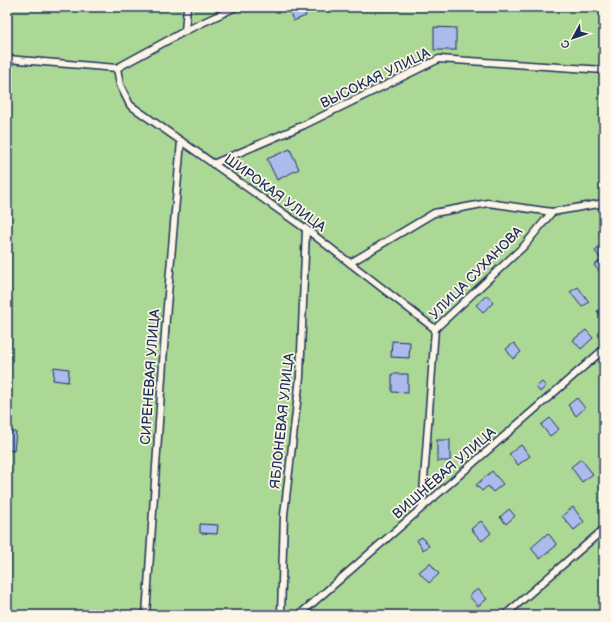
<svg xmlns="http://www.w3.org/2000/svg" width="611" height="622" font-family="'Balsamiq Sans',sans-serif">
<style>
.garden{fill:#acd896;stroke:#64847a}
.building{fill:#acbbeb;stroke:#1b2f5e}
.lines{fill:none;stroke-linecap:round;stroke-linejoin:round}
.lane-casing{stroke:#1b2f5e;stroke-width:9}
.lane{stroke:#fcf5e5;stroke-width:6}
.labels{text-anchor:middle;dominant-baseline:central;stroke-width:3.5;stroke-linejoin:round;paint-order:stroke}
.street-label{font-size:14px;fill:#1b2f5e;stroke:#fcf5e5}
</style>
<rect width="100%" height="100%" fill="#fcf5e5"/>
<filter id="ink" filterUnits="userSpaceOnUse"><feTurbulence type="fractalNoise" baseFrequency=".025" numOctaves="2"/><feDisplacementMap in="SourceGraphic" scale="8" xChannelSelector="R" yChannelSelector="G"/><feConvolveMatrix kernelMatrix="1 2 1 2 8 2 1 2 1" color-interpolation-filters="sRGB"/></filter>
<g filter="url(#ink)">
<rect class="garden" x="7" y="7" width="597" height="608"/>
<g class="building">
<path d="M294,7H302L306,16L293,21L289,9Z"/>
<path d="M434,27L456,28V50H434Z"/>
<path d="M290,149L299,169L277,180L267,159Z"/>
<path d="M604,244V255L600,258L595,251Z"/>
<path d="M604,258V277L594,265Z"/>
<path d="M578,287L589,302L582,307L570,292Z"/>
<path d="M487,295L493,303L483,312L476,305Z"/>
<path d="M604,306V320L597,311Z"/>
<path d="M586,330L593,338L581,349L573,340Z"/>
<path d="M392,341L410,342L409,358L391,357Z"/>
<path d="M514,343L521,352L513,359L506,349Z"/>
<path d="M54,367L69,369L68,382L53,380Z"/>
<path d="M392,374H408V393L392,392Z"/>
<path d="M542,382L546,386L540,392L536,387Z"/>
<path d="M577,398L585,408L576,416L568,405Z"/>
<path d="M550,418L559,429L550,436L541,425Z"/>
<path d="M7,431L16,432L14,451L7,450Z"/>
<rect x="437" y="440" width="13" height="21"/>
<path d="M521,445L530,456L518,465L509,454Z"/>
<path d="M581,459L593,474L582,482L571,467Z"/>
<path d="M492,471L503,484L493,492L488,486L482,491L476,485Z"/>
<path d="M573,507L584,522L574,530L562,516Z"/>
<path d="M509,509L515,516L506,524L500,517Z"/>
<path d="M481,521L491,533L482,541L471,529Z"/>
<path d="M200,524L218,525L217,534L200,533Z"/>
<path d="M548,533L557,545L540,559L531,548Z"/>
<path d="M422,537L429,546L423,550L417,540Z"/>
<path d="M430,563L439,574L429,583L419,572Z"/>
<path d="M478,589L487,599L478,606L469,596Z"/>
</g>
<g class="lines">
<defs>
<g id="lane">
<path d="M185,31L187,7"/>
<path d="M7,59L117,68"/>
<path d="M117,68L120,85L130,105L306,229L435,329"/>
<path d="M117,68L185,31L236,7"/>
<path d="M213,164L304,125L439,59L604,70"/>
<path d="M350,263L434,213L488,203L552,212"/>
<path d="M422,507L435,329L524,246L552,212L604,203"/>
<path d="M146,615L166,318L181,141"/>
<path d="M281,615L284,515L300,377L306,229"/>
<path d="M299,615L604,349"/>
<path d="M505,615L604,529"/>
</g>
</defs>
<use href="#lane" class="lane-casing"/>
<use href="#lane" class="lane"/>
</g>
</g>
<g class="labels">
<g class="street-label">
<text transform="translate(375 78) rotate(-26)">ВЫСОКАЯ УЛИЦА</text>
<text transform="translate(275 193) rotate(36)">ШИРОКАЯ УЛИЦА</text>
<text transform="translate(476 273) rotate(-45)">УЛИЦА СУХАНОВА</text>
<text transform="translate(150 377) rotate(-86)">СИРЕНЕВАЯ УЛИЦА</text>
<text transform="translate(282 421) rotate(-84)">ЯБЛОНЕВАЯ УЛИЦА</text>
<text transform="translate(444 473) rotate(-41)">ВИШНЁВАЯ УЛИЦА</text>
</g>
</g>
<rect width="611" height="622" fill="none" stroke="#fcf5e5" stroke-width="24"/>
<rect x="12" y="12" width="587" height="598" fill="none" stroke="#1b2f5e" stroke-width="1.5" filter="url(#ink)"/>
<g transform="translate(573 38) rotate(230)" stroke="#fcf5e5" stroke-width="3" paint-order="stroke">
<path d="M0-3L7 15L0 10L-7 15Z" fill="#1b2f5e"/>
<text y="-6" font-size="11" font-weight="bold" text-anchor="middle" fill="#1b2f5e">С</text>
</g>
</svg>
